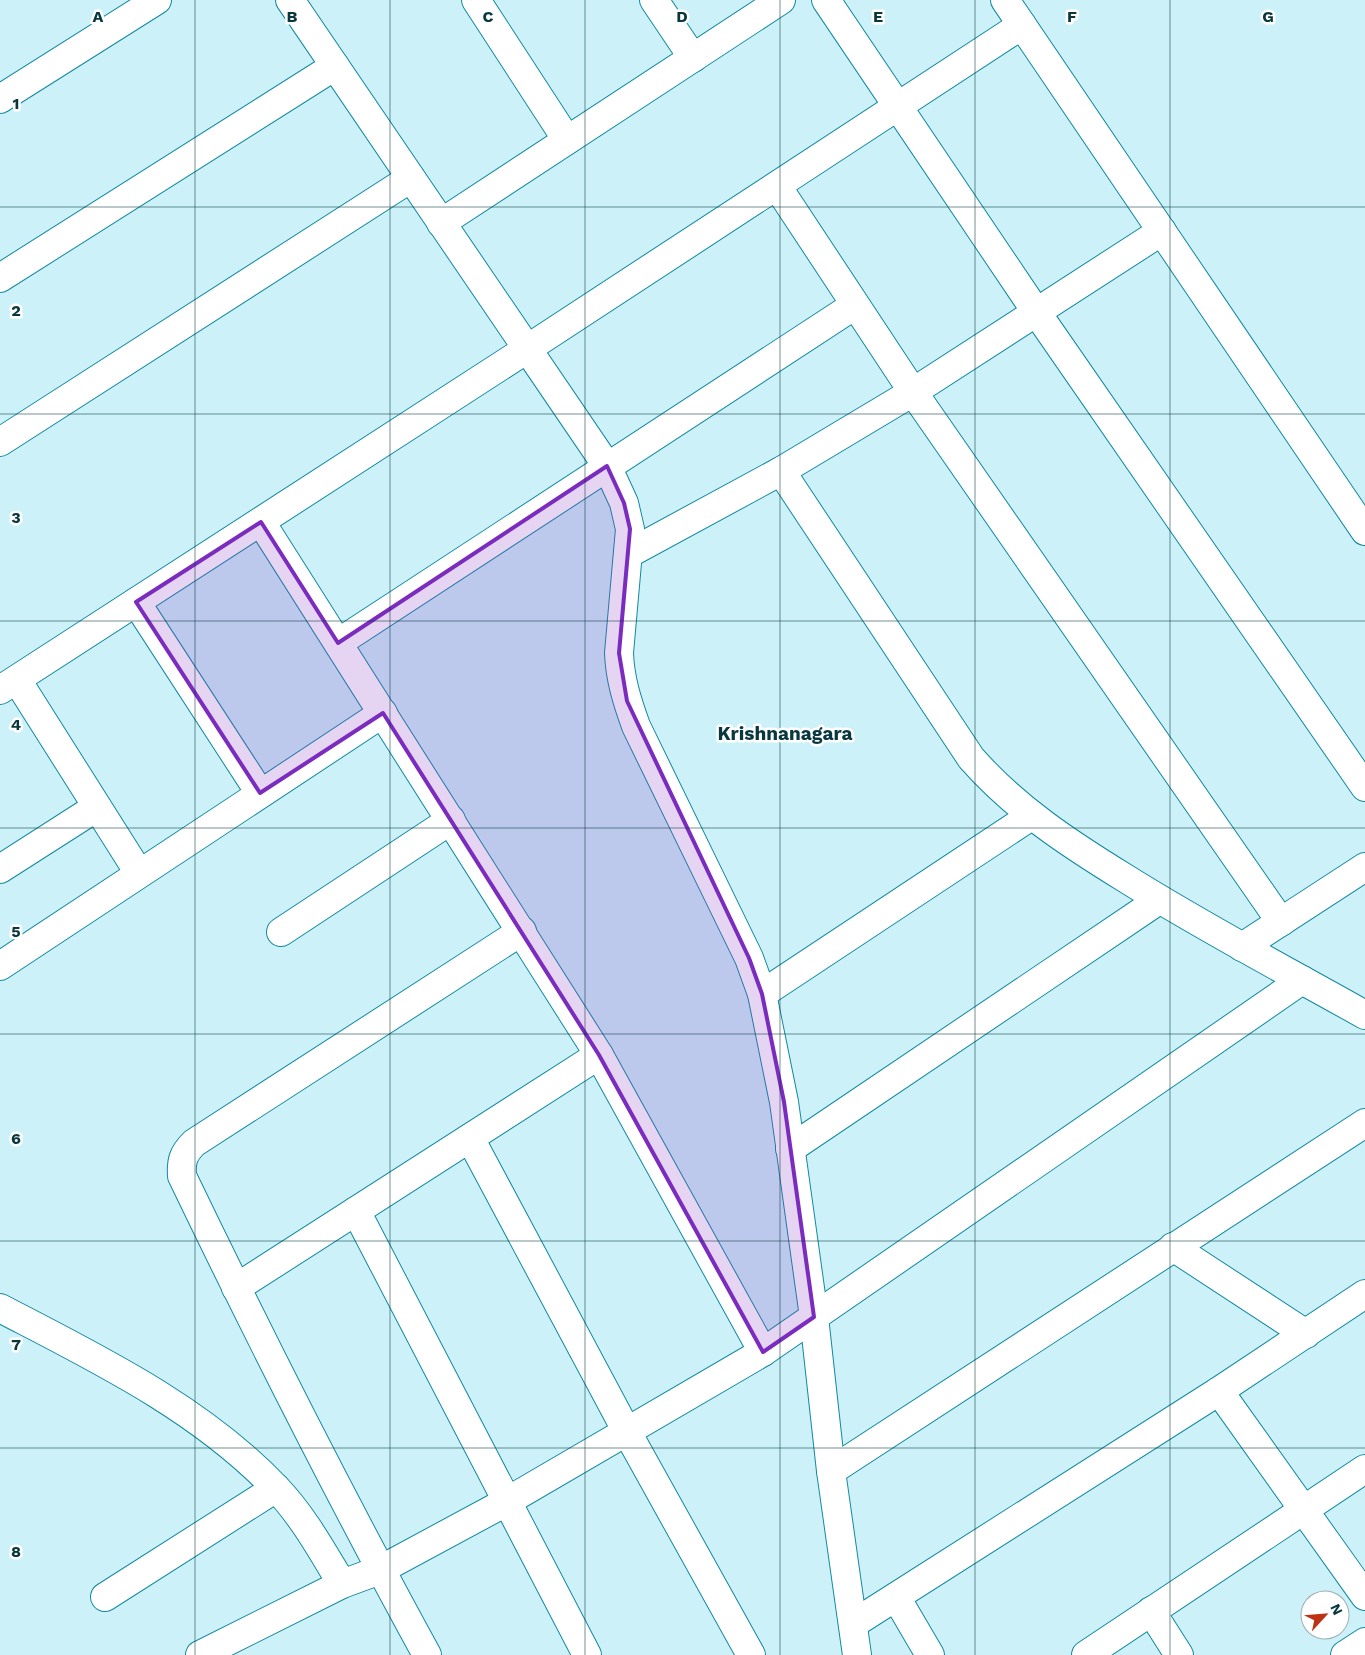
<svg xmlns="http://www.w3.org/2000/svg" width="1365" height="1655" font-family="'Work Sans',sans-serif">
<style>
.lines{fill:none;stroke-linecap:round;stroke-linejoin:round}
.minor-casing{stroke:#118a9f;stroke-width:30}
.minor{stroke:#fff;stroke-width:28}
.marked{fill:#7b2cbf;fill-opacity:0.2;stroke:#7b2cbf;stroke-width:4;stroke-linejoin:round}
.grid{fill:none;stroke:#08373f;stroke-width:1;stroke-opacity:0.55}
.labels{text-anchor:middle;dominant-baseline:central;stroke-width:5;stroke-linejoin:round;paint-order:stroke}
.district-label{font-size:19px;font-weight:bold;fill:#08373f;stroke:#fff}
.grid-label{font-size:16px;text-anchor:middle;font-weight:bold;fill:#08373f;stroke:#fff;stroke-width:5;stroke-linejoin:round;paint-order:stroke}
</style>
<rect width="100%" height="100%" fill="#ccf1f9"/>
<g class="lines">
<defs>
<g id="minor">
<path d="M290,0L607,466L624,503L630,529L619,653C620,679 627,701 636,726L749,958L762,994L784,1102L814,1317L831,1471L857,1655"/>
<path d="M476,0L567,140"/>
<path d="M654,0L693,58"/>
<path d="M826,0L1037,313L1365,787"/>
<path d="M1005,0L1365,531"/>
<path d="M0,99L157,0"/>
<path d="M777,186L913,392L1281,922"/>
<path d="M441,223L781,0"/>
<path d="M0,278L335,66"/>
<path d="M0,442L411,178"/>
<path d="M781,471L971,758C1015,808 1068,843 1125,878C1203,927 1285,970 1365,1015"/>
<path d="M261,522L599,1055L763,1352"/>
<path d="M628,554L781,471L913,392L1162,231"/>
<path d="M136,602L260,793"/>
<path d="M338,643L855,305"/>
<path d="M17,680L139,873"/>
<path d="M0,690L527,349L1022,25"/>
<path d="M0,869L97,807"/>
<path d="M281,932L451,820"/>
<path d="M1242,947L1365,867"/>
<path d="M0,966L383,713"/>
<path d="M762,994L1031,816"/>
<path d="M470,1138L627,1432L751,1655"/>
<path d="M790,1149L1159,900"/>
<path d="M356,1211L587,1655"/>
<path d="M1173,1247L1306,1334"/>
<path d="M236,1288L599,1055"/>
<path d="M0,1308C96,1358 200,1408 276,1488C303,1516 322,1551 342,1584"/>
<path d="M1219,1391L1365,1596"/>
<path d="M831,1471L1365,1123"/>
<path d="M105,1597L276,1488"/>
<path d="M896,1597L930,1655"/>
<path d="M1151,1611L1179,1655"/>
<path d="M853,1624L1219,1391L1365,1294"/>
<path d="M200,1655L342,1584L380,1570L506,1502L763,1352L1302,980"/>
<path d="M427,1655C341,1498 260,1338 182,1176C181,1161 183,1154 194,1143L522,931"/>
<path d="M1086,1655L1365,1469"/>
<path d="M1345,1655L1365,1642"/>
</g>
</defs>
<use href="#minor" class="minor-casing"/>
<use href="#minor" class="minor"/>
</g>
<path class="marked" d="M607,466L624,503L630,529L619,653L627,701L749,958L762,994L784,1102L814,1317L763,1352L599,1055L383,713L260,793L136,602L261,522L338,643Z"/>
<path class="grid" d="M195,0V1655M390,0V1655M585,0V1655M780,0V1655M975,0V1655M1170,0V1655M0,207H1365M0,414H1365M0,621H1365M0,828H1365M0,1034H1365M0,1241H1365M0,1448H1365"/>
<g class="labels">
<g class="district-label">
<text x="785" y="733">Krishnanagara</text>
</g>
</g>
<g class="grid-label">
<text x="98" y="22">A</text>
<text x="292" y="22">B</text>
<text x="488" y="22">C</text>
<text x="682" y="22">D</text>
<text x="878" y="22">E</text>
<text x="1072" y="22">F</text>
<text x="1268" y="22">G</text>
<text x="16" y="109">1</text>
<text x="16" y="316">2</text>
<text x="16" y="523">3</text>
<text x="16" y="730">4</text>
<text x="16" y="937">5</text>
<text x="16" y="1144">6</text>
<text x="16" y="1350">7</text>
<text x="16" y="1557">8</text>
</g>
<g transform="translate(1325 1615) rotate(64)"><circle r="24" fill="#ffffff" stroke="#9cafb2"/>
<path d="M0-4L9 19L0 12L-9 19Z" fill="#bc3212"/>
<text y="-8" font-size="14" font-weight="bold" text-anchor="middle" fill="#08373f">N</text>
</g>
</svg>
